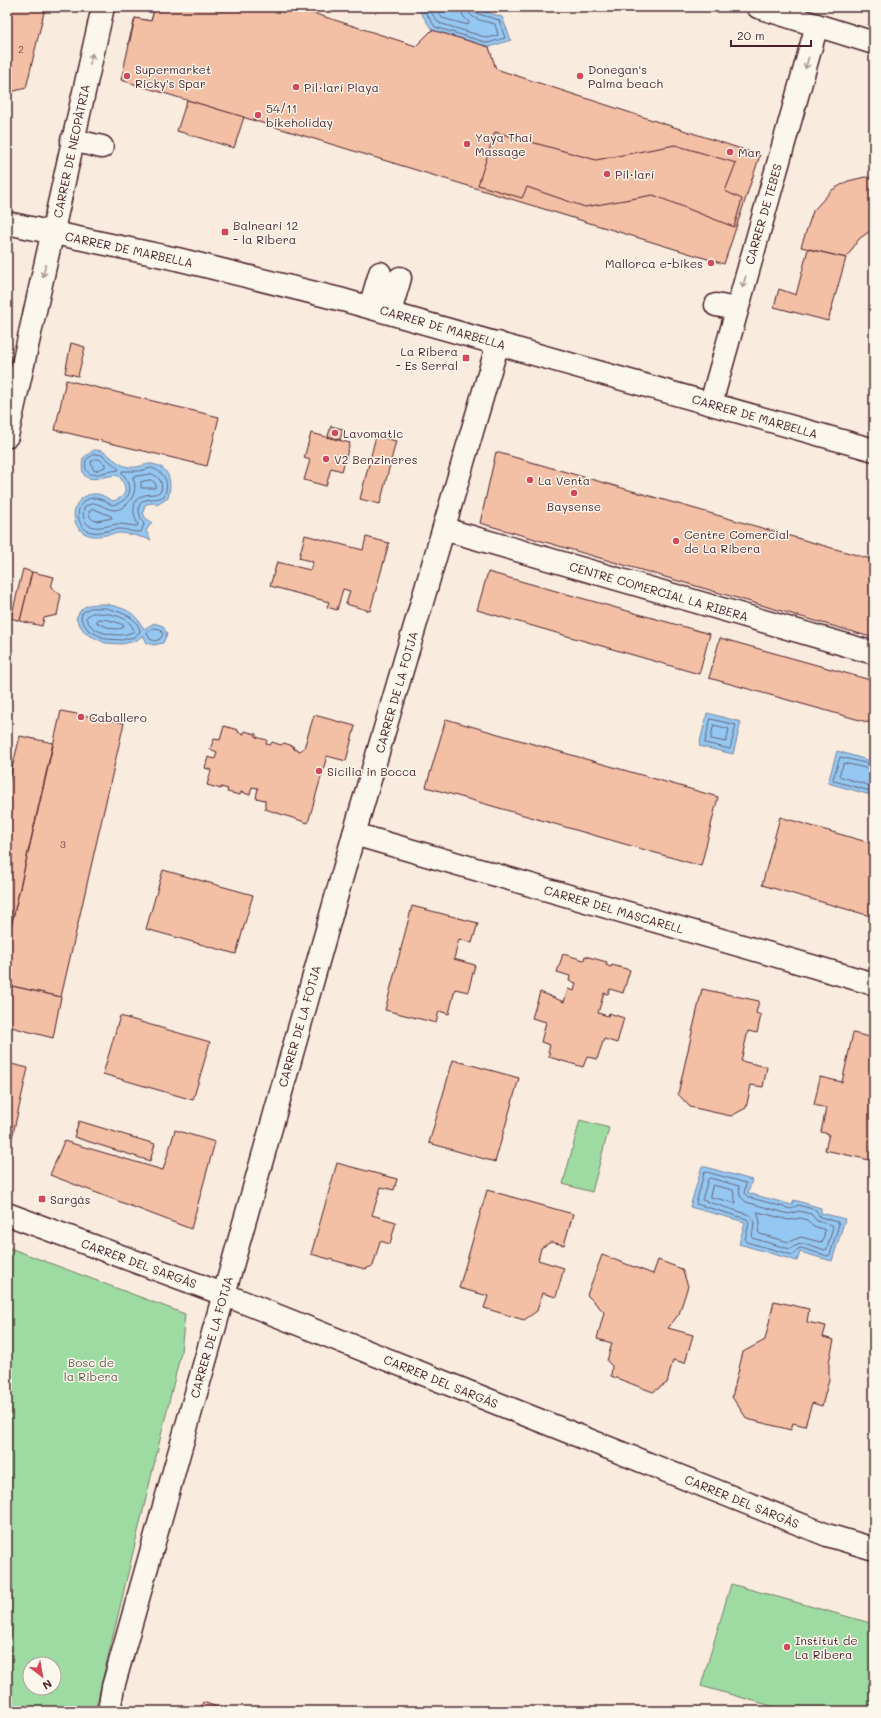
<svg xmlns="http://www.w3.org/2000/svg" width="881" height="1718" font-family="Mali,sans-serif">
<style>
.green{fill:#9edba3;stroke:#747d67;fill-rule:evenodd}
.water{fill:#94c8f2;stroke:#7684a2}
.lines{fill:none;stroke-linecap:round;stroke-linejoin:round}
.shore{stroke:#68637b;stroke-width:1}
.building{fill:#f3bfa5;stroke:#4a1f2b}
.minor-casing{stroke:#4a1f2b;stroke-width:25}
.minor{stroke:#fbf7ec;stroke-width:22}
.oneway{stroke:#ab9695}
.poi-dot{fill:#d1495b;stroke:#fbf7ec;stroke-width:1.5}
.labels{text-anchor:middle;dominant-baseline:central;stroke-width:3;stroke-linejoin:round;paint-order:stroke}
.number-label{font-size:10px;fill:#74474a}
.poi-label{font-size:12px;fill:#4a1f2b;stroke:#fbf7ec;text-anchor:start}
.street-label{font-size:12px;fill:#4a1f2b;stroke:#fbf7ec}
.park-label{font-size:12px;fill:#63574f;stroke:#fbf7ec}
</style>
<rect width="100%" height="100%" fill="#f9ecde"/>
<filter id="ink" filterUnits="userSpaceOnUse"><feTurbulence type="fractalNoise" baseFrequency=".025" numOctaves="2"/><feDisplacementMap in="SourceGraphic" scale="8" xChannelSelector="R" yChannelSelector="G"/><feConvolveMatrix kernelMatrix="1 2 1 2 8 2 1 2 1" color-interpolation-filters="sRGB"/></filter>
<g filter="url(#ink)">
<g class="green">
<path d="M580,1120L609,1128L592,1192L563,1184Z"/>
<path d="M7,1247L185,1314L181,1352L95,1711H7ZM30,1664H54V1688H30Z"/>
<path d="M731,1584L874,1624V1711H789L701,1686Z"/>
</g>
<g class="water">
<path d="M423,7H470L502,17L511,40L489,47L432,30L419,10Z"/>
<path d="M94,450C107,449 113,462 125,466C137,470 145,463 152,464C171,467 172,484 168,498L157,505L154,503L146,504C141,512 143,518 152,522L146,531L151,540C141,537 131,534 121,533C108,533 96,540 84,533C67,522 73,496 93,494C101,493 106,498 113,501C129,496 127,487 119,476C106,472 77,493 83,458Z"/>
<path d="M106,604C126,609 133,610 144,629L154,623L163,626L167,634L163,643L154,645L147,643L143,635L136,641L122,644L105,643L85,633L76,619C82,603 91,604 106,604Z"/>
<path d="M707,713L741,722L733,754L699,746Z"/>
<path d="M837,751L874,762V796L828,783Z"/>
<path d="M702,1166L752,1180L748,1193L792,1205L794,1200L821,1208V1213L845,1219L832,1261L800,1252L797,1261L739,1244L745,1222L690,1207Z"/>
</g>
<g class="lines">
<g class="shore">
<path d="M425,7V11L435,27L488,43L505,38L499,20L475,13L472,7"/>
<path d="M430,7V11L439,23L488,38L498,35L495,24C485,21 468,20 467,7"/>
<path d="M436,7L442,18L468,25L469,22L463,16L461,7"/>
<path d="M95,454L102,455L118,468L119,470C115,471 110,471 106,472C94,476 83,477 86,460Z"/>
<path d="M96,459H99L105,464V467L95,471L93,469L91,462Z"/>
<path d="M152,468C165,473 170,483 164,496C157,500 154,498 146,500C134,503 140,518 144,524L141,532C134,533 127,529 120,529C109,529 96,536 86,530C73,520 77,498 94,498C101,498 106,502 112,505C121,504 133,496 129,484C128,480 124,476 122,473V471H139Z"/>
<path d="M152,474C160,477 163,483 161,491C155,496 149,493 142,496C131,500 133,516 138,524L137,526C131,526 125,524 118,524C108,525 89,533 84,519C83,514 83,510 85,506L94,503C101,504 106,509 113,510C125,510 135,498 135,486C135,483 133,480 133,477Z"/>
<path d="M151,480L156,484L155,488H141V482Z"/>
<path d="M94,509L111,516L112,518L97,521L93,520L90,517L89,512Z"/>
<path d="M106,608C120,612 138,616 140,632L134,637L122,640L106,639L88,630L81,619L82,613L90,608Z"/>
<path d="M92,613C106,613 129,614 134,631C124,638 100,635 91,626C89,624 87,620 86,618Z"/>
<path d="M98,619C107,619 115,621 123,625L124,627C116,632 105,626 97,623Z"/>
<path d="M155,628L160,629L163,634L160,639L155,641L150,639L147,633Z"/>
<path d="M711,719L736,725L730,749L705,743Z"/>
<path d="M714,725L729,729L726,742L711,739Z"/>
<path d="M874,765L840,757L833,779L834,781L874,792"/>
<path d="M874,770L844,763L839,775L841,777L874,787"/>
<path d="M707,1172L746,1183L744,1193L748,1197L791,1209L798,1205L816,1210L820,1217L838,1222L839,1224L830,1255L828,1256L801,1248L798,1249L793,1255L746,1242L745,1240L749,1223L747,1219L696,1204L704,1173Z"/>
<path d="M710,1178L739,1186L740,1196L746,1202L789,1214L799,1211L811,1214L817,1221L832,1225L833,1227L827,1249L825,1250C809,1245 804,1240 790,1249L752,1238L754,1222L750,1215L702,1200L708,1179Z"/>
<path d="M713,1185L733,1190L736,1203L710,1197Z"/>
<path d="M758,1212L789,1220L801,1218L807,1220L814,1226L825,1230L823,1241L820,1242L801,1237L788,1242L760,1234L758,1232L760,1224Z"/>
</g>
</g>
<g class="building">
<path d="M7,7H61L60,11L45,8L26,88L7,93Z"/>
<path d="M155,7H237L250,10L309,77L384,96L365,153L324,141L328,130L271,115L214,52L211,63L128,44L135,18L151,21Z"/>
<path d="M155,7H294L416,46L432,30L489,47L496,69L760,155L724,264L121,80L135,18L151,21Z"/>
<path d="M187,100L244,117L234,148L177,131Z"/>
<path d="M495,132L596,160L675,145L736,163L725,191L742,199L734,227L653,195L585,207L527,187L522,198L478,185Z"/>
<path d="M865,177L874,178V228L859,239L846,258L801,247L813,211L832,190L848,181Z"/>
<path d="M808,249L846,258L828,321L774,307L779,289L796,295Z"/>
<path d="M71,343L85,347L78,376L65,373Z"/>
<path d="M66,380L219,417L207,466L55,430Z"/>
<path d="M331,426L343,429L340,440L328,436Z"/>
<path d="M311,433L350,443L342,471L331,468L326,486L304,480L310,460L304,458Z"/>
<path d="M376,436L396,441L380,504L360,499Z"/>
<path d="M496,452L874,560V638L480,523Z"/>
<path d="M305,535L363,550L366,537L389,543L370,611L346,604L350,591L343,589L337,610L327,607L329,602L270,586L277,562L310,570L313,562L299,558Z"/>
<path d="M23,569L32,572L20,621L11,618Z"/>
<path d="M32,572L54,577L51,587L61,595L57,615L44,618L42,626L20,621Z"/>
<path d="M488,572L710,634L699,674L477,610Z"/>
<path d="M720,638L874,681V724L709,678Z"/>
<path d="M61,711L124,723L61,997L7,985V944Z"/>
<path d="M314,715L355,726L346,761L327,756L308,823L265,809V800L256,798L258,788L252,787L250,795L241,792L240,795L227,792L228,789L221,787V789L207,785L211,770L205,768L208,757L215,759L217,752L210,749L214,739L220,740L224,726L238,730V732L244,734V731L256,734V737L267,740L266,744L270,745L272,742L281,745L284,743L293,746L294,749L300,751L304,748Z"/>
<path d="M446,719L718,797L701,866L426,787Z"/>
<path d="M20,736L53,743L7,944V789Z"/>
<path d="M780,817L874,844V917L762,885Z"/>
<path d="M163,870L253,895L236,954L146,929Z"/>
<path d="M412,906L478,923L472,943L459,939L454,959L475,965L468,992L455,989L449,1014L439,1011L436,1023L385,1010Z"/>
<path d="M563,954L584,960L585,956L607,962L606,965L611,967L612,965L630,970L623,993L610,989L608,994L604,993L598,1013L608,1016L609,1013L624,1018L617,1043L604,1039L597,1059L587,1057L583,1067L549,1057L550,1053L548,1052L550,1045L541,1042L546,1022L532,1018L540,992L564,1002L568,989L574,991L576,983L569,981L570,976L557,972Z"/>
<path d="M7,985L61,997L53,1038L7,1026Z"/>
<path d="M702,989L759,1001L756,1013L761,1015L757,1033L748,1031L741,1061L767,1067L763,1087L751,1085L746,1108L731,1116L690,1107L678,1094Z"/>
<path d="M120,1016L210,1042L193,1100L103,1074Z"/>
<path d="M853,1033L874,1038V1161L825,1150L829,1134L821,1132L826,1108L814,1105L820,1077L842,1082Z"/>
<path d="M453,1060L519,1078L495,1162L429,1143Z"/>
<path d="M7,1063L28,1068L12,1138L7,1136Z"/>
<path d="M79,1121L155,1144L150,1161L74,1137Z"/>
<path d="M175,1130L215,1142L191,1229L50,1175L64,1141L163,1170Z"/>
<path d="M337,1163L397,1179L394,1190L381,1187L372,1215L396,1222L390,1244L380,1241L373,1266L365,1269L311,1254Z"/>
<path d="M487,1190L573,1214L564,1245L551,1242L541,1248L538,1260L564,1268L556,1297L542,1293L537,1311L524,1320L484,1308L488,1296L459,1288Z"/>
<path d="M602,1255L653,1274L658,1260L682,1269L688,1286L679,1314L668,1328L693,1335L685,1363L673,1360L667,1383L653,1392L611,1376L612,1366L607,1361L612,1343L597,1339L604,1312L587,1295Z"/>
<path d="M774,1301L809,1309L807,1322L826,1326L823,1337L834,1340L829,1362V1379L822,1406L812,1403L805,1426L793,1423L791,1430L747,1419L732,1397L743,1352L765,1340Z"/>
<path d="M203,1702L228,1711H200Z"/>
</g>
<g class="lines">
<defs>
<g id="minor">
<path d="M758,7L874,43"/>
<path d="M72,140L102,147"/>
<path d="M7,223L177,259L343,300L874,450"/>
<path d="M716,305L736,309"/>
<path d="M370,307L380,273"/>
<path d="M390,312L400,278"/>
<path d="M711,403L817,25"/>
<path d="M7,436L103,7"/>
<path d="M444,529L874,653"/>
<path d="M354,834L874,984"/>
<path d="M7,1214L223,1294L827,1535L874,1549"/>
<path d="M109,1711L113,1687L354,834L498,343"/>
</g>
</defs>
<use href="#minor" class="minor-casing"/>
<use href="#minor" class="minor"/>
</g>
<defs><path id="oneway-shaft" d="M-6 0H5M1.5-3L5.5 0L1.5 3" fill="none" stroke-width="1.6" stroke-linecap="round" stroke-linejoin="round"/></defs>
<g class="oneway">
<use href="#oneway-shaft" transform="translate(91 59) rotate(-77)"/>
<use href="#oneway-shaft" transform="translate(807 63) rotate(106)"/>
<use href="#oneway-shaft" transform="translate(44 271) rotate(103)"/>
<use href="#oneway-shaft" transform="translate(744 282) rotate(106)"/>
</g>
</g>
<g class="poi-dot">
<circle cx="127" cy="76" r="4"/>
<circle cx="580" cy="76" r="4"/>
<circle cx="296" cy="87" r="4"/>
<circle cx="258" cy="115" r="4"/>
<circle cx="467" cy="144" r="4"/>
<circle cx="730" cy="152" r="4"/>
<circle cx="607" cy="174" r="4"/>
<rect x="221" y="228" width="8" height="8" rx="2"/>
<circle cx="711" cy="263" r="4"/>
<rect x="462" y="354" width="8" height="8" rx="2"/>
<circle cx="335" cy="433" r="4"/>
<circle cx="326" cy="459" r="4"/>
<circle cx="530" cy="480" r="4"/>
<circle cx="574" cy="493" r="4"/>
<circle cx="676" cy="541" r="4"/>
<circle cx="81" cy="717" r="4"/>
<circle cx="319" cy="771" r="4"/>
<rect x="38" y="1195" width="8" height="8" rx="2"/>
<circle cx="787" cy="1647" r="4"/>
</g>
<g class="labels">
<g class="number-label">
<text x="21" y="49">2</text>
<text x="63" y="844">3</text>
</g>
<g class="poi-label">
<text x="135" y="69">Supermarket<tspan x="135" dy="14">Ricky's Spar</tspan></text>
<text x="588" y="69">Donegan's<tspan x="588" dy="14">Palma beach</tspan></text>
<text x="304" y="87">Pil·larí Playa</text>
<text x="266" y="108">54/11<tspan x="266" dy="14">bikeholiday</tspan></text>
<text x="475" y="137">Yaya Thai<tspan x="475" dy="14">Massage</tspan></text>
<text x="738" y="152">Mar</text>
<text x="615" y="174">Pil·larí</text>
<text x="233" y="225">Balneari 12<tspan x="233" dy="14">- la Ribera</tspan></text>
<text x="703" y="263" text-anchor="end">Mallorca e-bikes</text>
<text x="458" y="351" text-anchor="end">La Ribera<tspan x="458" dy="14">- Es Serral</tspan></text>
<text x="343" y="433">Lavomatic</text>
<text x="334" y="459">V2 Benzineres</text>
<text x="538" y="480">La Venta</text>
<text x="574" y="506" text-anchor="middle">Baysense</text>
<text x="684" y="534">Centre Comercial<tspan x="684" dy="14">de La Ribera</tspan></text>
<text x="89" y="717">Caballero</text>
<text x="327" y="771">Sicilia in Bocca</text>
<text x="50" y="1199">Sargàs</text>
<text x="795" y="1640">Institut de<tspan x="795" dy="14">La Ribera</tspan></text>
</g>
<g class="street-label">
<text transform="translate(71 151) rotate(-78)">CARRER DE NEOPÀTRIA</text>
<text transform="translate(763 214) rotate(-74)">CARRER DE TEBES</text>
<text transform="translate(129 249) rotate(12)">CARRER DE MARBELLA</text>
<text transform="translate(443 327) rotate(16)">CARRER DE MARBELLA</text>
<text transform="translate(755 416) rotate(16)">CARRER DE MARBELLA</text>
<text transform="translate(659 591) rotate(16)">CENTRE COMERCIAL LA RIBERA</text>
<text transform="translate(396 692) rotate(-74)">CARRER DE LA FOTJA</text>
<text transform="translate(614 909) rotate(16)">CARRER DEL MASCARELL</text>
<text transform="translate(299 1026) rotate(-74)">CARRER DE LA FOTJA</text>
<text transform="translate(139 1263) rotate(20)">CARRER DEL SARGÀS</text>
<text transform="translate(211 1337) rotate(-74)">CARRER DE LA FOTJA</text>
<text transform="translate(441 1381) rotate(22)">CARRER DEL SARGÀS</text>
<text transform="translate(742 1501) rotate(22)">CARRER DEL SARGÀS</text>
</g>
<g class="park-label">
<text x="91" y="1362">Bosc de<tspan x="91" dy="14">la Ribera</tspan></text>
</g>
</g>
<rect width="881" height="1718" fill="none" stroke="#fbf7ec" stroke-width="24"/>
<rect x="12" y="12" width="857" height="1694" fill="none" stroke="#4a1f2b" stroke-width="1.5" filter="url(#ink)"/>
<g transform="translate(42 1676) rotate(149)"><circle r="19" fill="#fbf7ec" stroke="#b4a19f"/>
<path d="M0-3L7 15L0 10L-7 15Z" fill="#d1495b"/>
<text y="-6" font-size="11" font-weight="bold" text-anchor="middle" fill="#4a1f2b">N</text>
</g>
<path d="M731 40v6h80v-6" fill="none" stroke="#4a1f2b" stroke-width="2"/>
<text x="737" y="40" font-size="12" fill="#4a1f2b" stroke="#fbf7ec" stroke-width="3" paint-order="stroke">20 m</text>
</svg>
